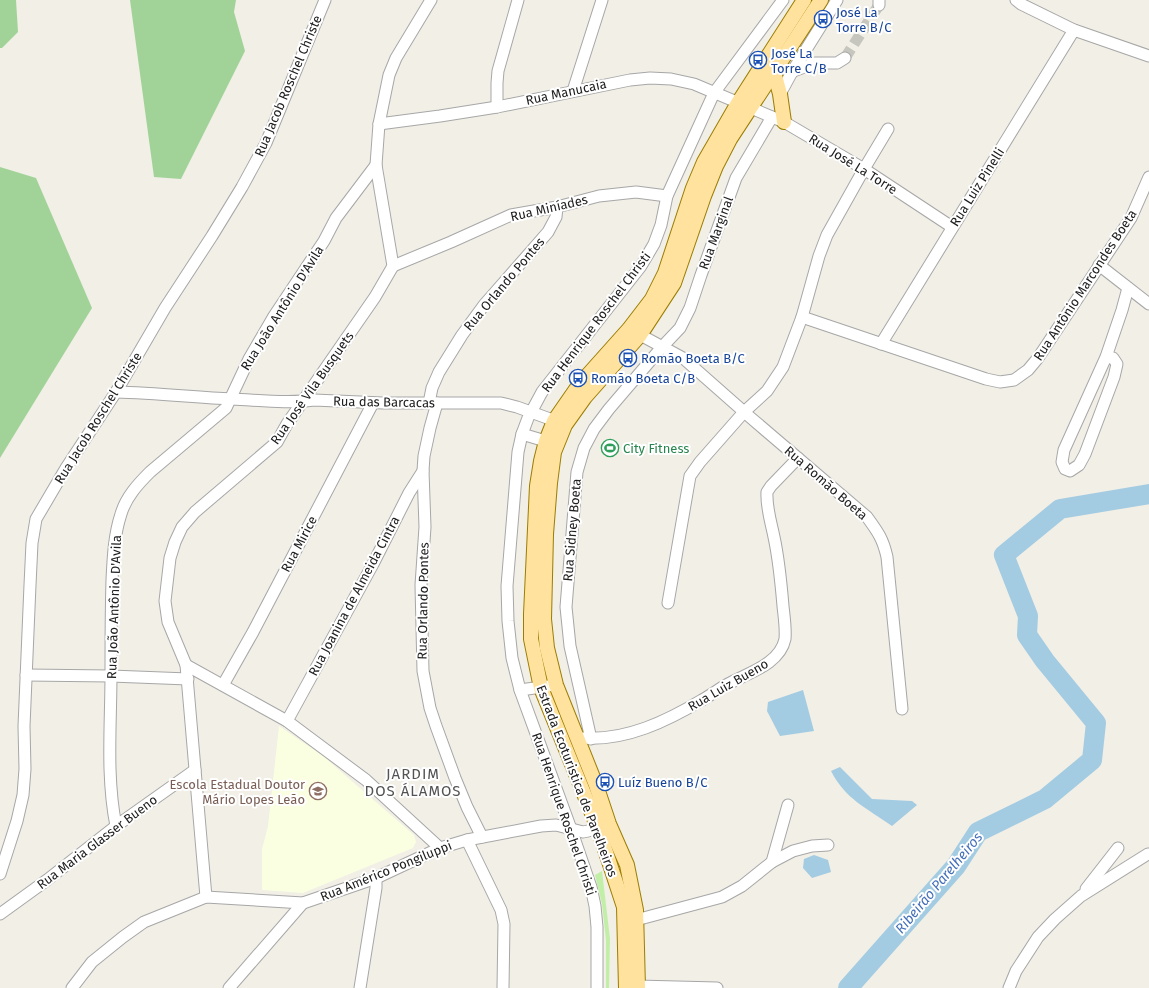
<svg xmlns="http://www.w3.org/2000/svg" width="1149" height="988" font-family="'Fira Sans',sans-serif">
<style>
.education{fill:#fbffe1}
.grass{fill:#c2efa8}
.forest{fill:#a1d398}
.water{fill:#a3cbe2}
.lines{fill:none;stroke-linecap:round;stroke-linejoin:round}
.river{stroke:#a3cbe2;stroke-width:20}
.minor-tunnel{stroke:#c7c6be;stroke-width:11;stroke-dasharray:11 5.5;stroke-linecap:butt}
.minor-casing{stroke:#a7a7a7;stroke-width:13}
.major-casing{stroke:#9c7d00;stroke-width:16}
.minor{stroke:#fff;stroke-width:11}
.major{stroke:#ffe29d;stroke-width:14}
.labels{text-anchor:middle;dominant-baseline:central;stroke-width:4;stroke-linejoin:round;paint-order:stroke}
.transit-label{font-size:13px;fill:#164399;stroke:#fff;text-anchor:start}
.street-label{font-size:13px;fill:#202020;stroke:#fff}
.leisure-label{font-size:13px;fill:#27864d;stroke:#fff;text-anchor:start}
.education-label{font-size:13px;fill:#785e54;stroke:#fff;text-anchor:end}
.water-label{font-size:14px;font-style:italic;fill:#446fb8;stroke:#fff}
.quarter-label{font-size:15px;letter-spacing:1px;fill:#535353;stroke:#fff}
</style>
<rect width="100%" height="100%" fill="#f1efe6"/>
<path class="education" d="M279,726L323,756L414,835L416,842L413,848L303,893L262,890V849L268,826Z"/>
<path class="grass" d="M602,871L610,939L609,988H606V940L602,904L595,875Z"/>
<g class="forest">
<path d="M0,0H16L18,32L2,48H0Z"/>
<path d="M130,0H236L234,12L245,51L181,179L154,177Z"/>
<path d="M0,167L36,178L92,308L0,458Z"/>
</g>
<g class="water">
<path d="M803,690L814,731L780,736L767,711L768,702Z"/>
<path d="M840,767L872,799L912,801L917,805L892,826C867,808 846,800 831,771Z"/>
<path d="M814,855L828,860L831,872L812,878L803,868L804,859Z"/>
</g>
<g class="lines">
<path class="river" d="M848,988L956,866L978,832L1045,799L1092,760L1096,723L1045,661L1027,635L1028,616L1004,555L1060,509L1149,494"/>
<path class="minor-tunnel" d="M845,58L879,5"/>
<defs>
<g id="minor">
<path d="M879,0V5"/>
<path d="M1016,0L1021,4L1074,30L1149,56"/>
<path d="M791,72L815,63H837L845,58"/>
<path d="M573,91L602,0"/>
<path d="M780,94L792,72L837,0"/>
<path d="M497,107V83L498,71L518,0"/>
<path d="M379,124L440,116L497,107L630,80L650,78L671,79L694,84L784,122L864,169L952,227"/>
<path d="M1099,265L1149,304"/>
<path d="M393,266L451,242L511,215L557,207L599,196L636,192L667,196"/>
<path d="M802,317L986,379L1000,382L1014,380L1028,370L1038,358L1131,218L1149,177"/>
<path d="M633,331L683,358L751,418L867,517C878,532 883,539 887,557L902,709"/>
<path d="M881,344L1074,30"/>
<path d="M1106,357L1113,358L1117,364L1114,377L1085,454L1079,465L1070,471L1065,469L1062,462L1064,450L1106,357L1122,310L1128,288"/>
<path d="M116,392C155,393 193,397 232,399C258,400 287,404 314,400L383,403H501L517,407L561,423"/>
<path d="M429,403L432,388L439,372L462,335L484,305L548,232L556,217L557,207"/>
<path d="M437,403L430,428L424,456L423,471L425,527L421,585L423,671L430,708L436,726L455,778L467,807L482,837"/>
<path d="M522,434L552,443"/>
<path d="M668,603L690,476L700,462L744,412L767,391L783,367L802,317L819,256L827,235L864,169L888,129"/>
<path d="M186,665L287,721L366,780L440,848"/>
<path d="M26,675L111,676L188,679"/>
<path d="M223,685L253,632L373,403"/>
<path d="M520,690L549,686"/>
<path d="M287,721L373,564L409,493L423,471"/>
<path d="M583,738C626,741 667,721 702,700C711,695 719,689 728,684C748,673 780,664 785,639C786,628 784,616 783,606C781,582 779,560 774,537C771,522 766,507 767,492L771,486L798,458"/>
<path d="M591,739L570,646L566,607L577,472L584,448L594,429L609,409L662,347L680,328L690,308L701,275L736,178L772,117"/>
<path d="M116,826C106,776 111,725 111,674C111,643 111,612 112,580C113,558 114,535 121,514C126,497 138,484 150,472L226,408L249,359L274,316L324,241L336,218L376,165"/>
<path d="M467,840L501,910L504,924L503,988"/>
<path d="M772,862L788,805"/>
<path d="M0,874L17,821L23,795L25,769L24,726L30,585L32,543L36,519L66,468L116,392L165,308L212,236L242,187L266,143L325,0"/>
<path d="M1086,889L1118,848"/>
<path d="M206,897L186,665L168,622L165,601L170,558L175,542L182,527L195,512L277,442L287,424L375,297L393,266L376,165L379,124L389,75L396,58L431,0"/>
<path d="M0,914L47,880L116,826L195,770"/>
<path d="M636,920L722,897L742,886L772,862L793,851L812,846L828,845"/>
<path d="M637,986L717,988"/>
<path d="M72,988L92,962L123,937L144,922L206,897L303,903L376,878L440,848L467,840L541,826L556,825L583,832L588,831L604,825"/>
<path d="M229,988L303,903"/>
<path d="M360,988L376,888V878"/>
<path d="M597,988V927L595,906L591,887L571,829L520,690L512,658L508,621L507,586L518,452L522,434L528,418L542,392L641,266L654,244L661,225L667,196L714,93L783,0"/>
<path d="M1009,988L1016,971L1038,937L1055,919L1081,896L1148,854"/>
</g>
<g id="major">
<path d="M774,72L780,94L784,122"/>
<path d="M626,988L624,907L598,828L541,688L531,639V614L537,486L541,461L546,441L554,421L579,385L629,329L652,299L665,273L693,188L704,162L738,103L804,0"/>
<path d="M638,988L636,910L627,865L609,824L596,785L556,685L547,648L544,619L546,534L550,483L554,452L565,425L585,397L640,335L674,283L704,196L716,166L730,139L821,0"/>
</g>
</defs>
<use href="#minor" class="minor-casing"/>
<use href="#major" class="major-casing"/>
<use href="#minor" class="minor"/>
<use href="#major" class="major"/>
</g>
<defs>
<symbol id="bus-ring" viewBox="-11 -11 22 22"><circle r="9.5" fill="#fff" stroke="#1a4fb4" stroke-width="1.5"/><path d="M-5-6H5V4H4V6H2V4H-2V6H-4V4H-5ZM-3.5-4V0h7V-4ZM-3.5 1.2v1.5H-2V1.2ZM2 1.2v1.5H3.5V1.2Z" fill="#1a4fb4"/></symbol>
<symbol id="stadium-ring" viewBox="-11 -11 22 22"><circle r="9.5" fill="#fff" stroke="#2e9e5b" stroke-width="1.5"/><path d="M0-5a6.5 5 0 1 0 0 10a6.5 5 0 1 0 0-10ZM-3.5-1.8h7v3.6h-7Z" fill="#2e9e5b"/></symbol>
<symbol id="school-ring" viewBox="-11 -11 22 22"><circle r="9.5" fill="#fff" stroke="#8d6e63" stroke-width="1.5"/><path d="M0-5L7-2L0 1L-7-2ZM-4 1L0 2.5L4 1V4Q0 6-4 4Z" fill="#8d6e63"/></symbol>
</defs>
<g fill-rule="evenodd">
<use href="#bus-ring" x="813" y="9" width="20" height="20"/>
<use href="#bus-ring" x="748" y="50" width="20" height="20"/>
<use href="#bus-ring" x="618" y="348" width="20" height="20"/>
<use href="#bus-ring" x="568" y="368" width="20" height="20"/>
<use href="#stadium-ring" x="600" y="438" width="20" height="20"/>
<use href="#bus-ring" x="595" y="772" width="20" height="20"/>
<use href="#school-ring" x="308" y="781" width="20" height="20"/>
</g>
<g class="labels">
<g class="transit-label">
<text x="836" y="12">José La<tspan x="836" dy="15">Torre B/C</tspan></text>
<text x="771" y="53">José La<tspan x="771" dy="15">Torre C/B</tspan></text>
<text x="641" y="358">Romão Boeta B/C</text>
<text x="591" y="378">Romão Boeta C/B</text>
<text x="618" y="782">Luíz Bueno B/C</text>
</g>
<g class="street-label">
<text transform="translate(288 86) rotate(-67)">Rua Jacob Roschel Christe</text>
<text transform="translate(566 92) rotate(-12)">Rua Manucaia</text>
<text transform="translate(853 164) rotate(32)">Rua José La Torre</text>
<text transform="translate(977 187) rotate(-58)">Rua Luiz Pinelli</text>
<text transform="translate(549 208) rotate(-13)">Rua Miníades</text>
<text transform="translate(716 233) rotate(-70)">Rua Marginal</text>
<text transform="translate(504 284) rotate(-50)">Rua Orlando Pontes</text>
<text transform="translate(1085 285) rotate(-57)">Rua Antônio Marcondes Boeta</text>
<text transform="translate(282 308) rotate(-58)">Rua João Antônio D'Avila</text>
<text transform="translate(596 322) rotate(-53)">Rua Henrique Roschel Christi</text>
<text transform="translate(312 388) rotate(-55)">Rua José Vila Busquets</text>
<text transform="translate(384 402) rotate(1)">Rua das Barcacas</text>
<text transform="translate(98 418) rotate(-58)">Rua Jacob Roschel Christe</text>
<text transform="translate(826 483) rotate(41)">Rua Romão Boeta</text>
<text transform="translate(572 530) rotate(-85)">Rua Sidney Boeta</text>
<text transform="translate(299 544) rotate(-62)">Rua Mirice</text>
<text transform="translate(354 596) rotate(-62)">Rua Joanina de Almeida Cintra</text>
<text transform="translate(423 601) rotate(-89)">Rua Orlando Pontes</text>
<text transform="translate(114 607) rotate(-88)">Rua João Antônio D'Avila</text>
<text transform="translate(728 685) rotate(-30)">Rua Luiz Bueno</text>
<text transform="translate(577 781) rotate(69)">Estrada Ecoturistica de Parelheiros</text>
<text transform="translate(564 814) rotate(71)">Rua Henrique Roschel Christi</text>
<text transform="translate(97 842) rotate(-37)">Rua Maria Glasser Bueno</text>
<text transform="translate(386 871) rotate(-22)">Rua Américo Pongiluppi</text>
</g>
<g class="leisure-label">
<text x="623" y="448">City Fitness</text>
</g>
<g class="education-label">
<text x="305" y="784">Escola Estadual Doutor<tspan x="305" dy="15">Mário Lopes Leão</tspan></text>
</g>
<g class="water-label">
<text transform="translate(939 883) rotate(-50)">Ribeirão Parelheiros</text>
</g>
<g class="quarter-label">
<text x="413" y="774">JARDIM<tspan x="413" dy="17">DOS ÁLAMOS</tspan></text>
</g>
</g>
</svg>
